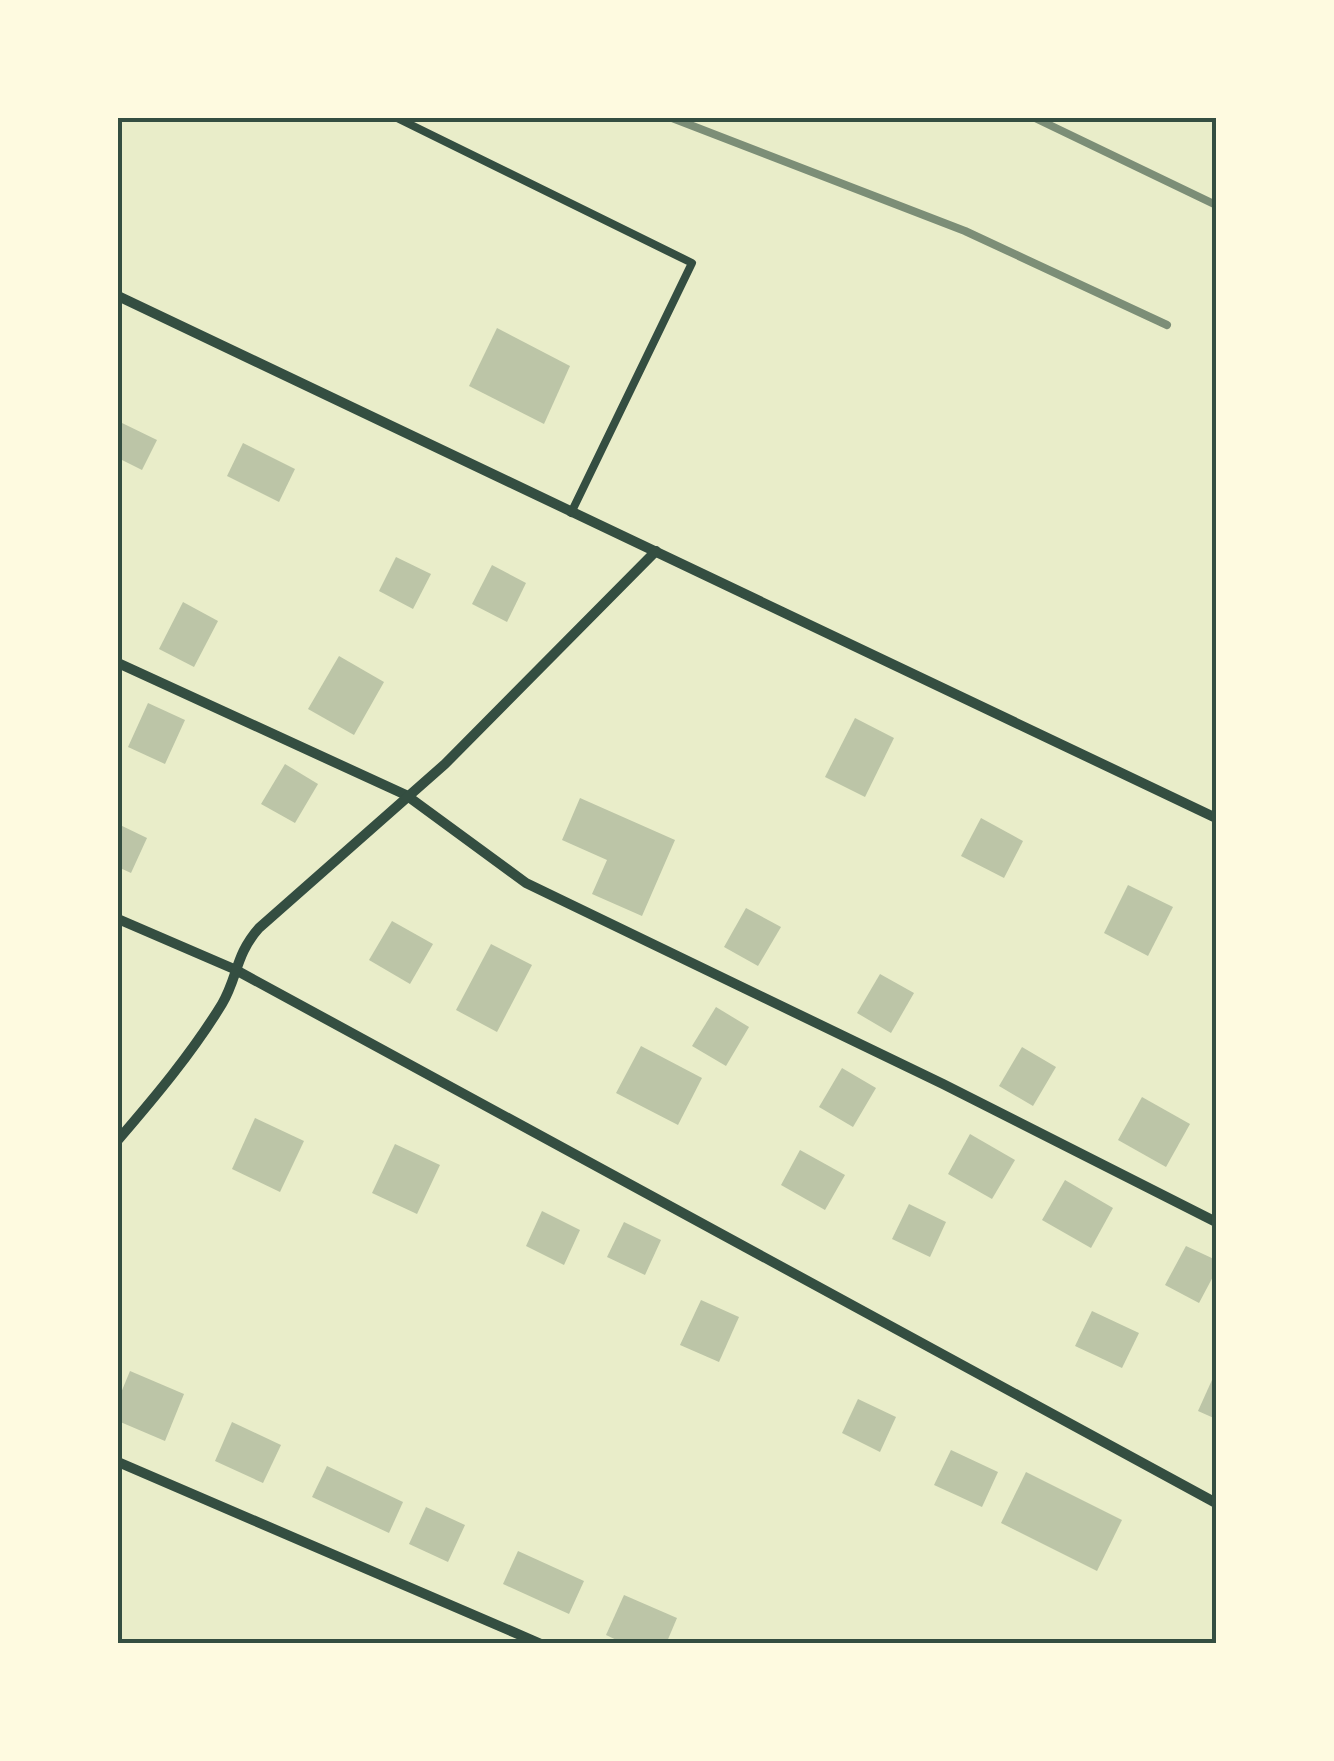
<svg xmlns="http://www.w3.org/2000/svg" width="1334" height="1761" font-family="'DejaVu Sans',sans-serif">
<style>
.building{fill:#bcc5a7}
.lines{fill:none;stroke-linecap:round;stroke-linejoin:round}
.service{stroke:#344e41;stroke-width:8}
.minor{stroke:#344e41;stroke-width:10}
.rail{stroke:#7c8e77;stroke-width:8}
.neatline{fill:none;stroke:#344e41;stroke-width:4}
</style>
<rect width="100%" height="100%" fill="#e9edc9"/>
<g class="building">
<path d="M497,328L570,366L544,424L469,386Z"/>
<path d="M122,423L157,440L142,470L118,458V432Z"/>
<path d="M243,443L295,469L279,502L227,476Z"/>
<path d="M396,557L431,574L413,609L379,591Z"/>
<path d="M492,565L526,583L507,622L472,604Z"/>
<path d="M183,602L218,621L194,667L159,649Z"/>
<path d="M339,656L384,682L354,735L308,709Z"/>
<path d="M148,703L185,720L165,764L128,747Z"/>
<path d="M855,718L894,738L865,797L825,777Z"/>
<path d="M285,764L318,784L295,823L261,804Z"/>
<path d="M580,798L675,840L642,916L592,894L607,860L562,840Z"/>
<path d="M981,818L1023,841L1004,878L961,856Z"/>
<path d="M118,824L147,838L131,873L118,867Z"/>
<path d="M1128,885L1173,907L1148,956L1104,933Z"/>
<path d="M746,908L781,927L758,966L724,947Z"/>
<path d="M392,921L433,944L410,984L369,960Z"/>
<path d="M491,944L532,965L497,1032L456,1010Z"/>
<path d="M880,974L914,993L891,1033L857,1013Z"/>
<path d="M716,1007L749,1027L726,1066L692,1046Z"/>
<path d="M641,1046L702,1078L678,1125L616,1093Z"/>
<path d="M1022,1047L1056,1067L1033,1106L999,1086Z"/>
<path d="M842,1068L876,1088L853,1127L819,1107Z"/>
<path d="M1142,1097L1190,1124L1166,1167L1118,1140Z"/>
<path d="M255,1118L304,1141L280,1192L232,1169Z"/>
<path d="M970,1134L1015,1160L992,1199L948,1174Z"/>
<path d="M395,1144L440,1165L417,1214L372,1193Z"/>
<path d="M800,1150L845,1175L825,1210L781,1185Z"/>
<path d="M1065,1180L1113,1208L1091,1248L1042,1220Z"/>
<path d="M909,1204L946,1222L930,1257L892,1239Z"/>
<path d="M542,1211L580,1230L564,1265L526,1246Z"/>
<path d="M624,1222L661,1240L645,1275L607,1257Z"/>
<path d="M1186,1246L1216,1260V1271L1199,1303L1165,1285Z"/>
<path d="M701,1300L739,1317L719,1362L680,1345Z"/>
<path d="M1092,1311L1139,1333L1122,1368L1075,1346Z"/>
<path d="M130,1371L184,1394L165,1441L118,1421V1400Z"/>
<path d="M1216,1371V1419L1198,1411Z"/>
<path d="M858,1399L896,1417L880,1452L842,1433Z"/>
<path d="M232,1422L281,1445L263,1483L215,1461Z"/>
<path d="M951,1450L998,1472L982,1507L934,1485Z"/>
<path d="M327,1466L403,1502L389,1533L312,1497Z"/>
<path d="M1026,1472L1122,1520L1097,1571L1001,1523Z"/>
<path d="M426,1507L465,1525L448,1562L409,1544Z"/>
<path d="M518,1551L584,1581L569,1614L503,1584Z"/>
<path d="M624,1595L677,1618L666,1644H625L606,1635Z"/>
</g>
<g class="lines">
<path class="service" d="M397,118L692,263L571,513"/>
<g class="minor">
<path d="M118,296L1216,818"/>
<path d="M118,663L406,795L526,883L943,1084L1216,1222"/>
<path d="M118,919L234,969L1216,1503"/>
<path d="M118,1140C155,1097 192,1053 222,1004C238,977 235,955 259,928L445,764L656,551"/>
<path d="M118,1462L541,1644"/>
</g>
<g class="rail">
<path d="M672,118L965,231L1167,325"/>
<path d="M1035,118L1216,205"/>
</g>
</g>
<rect width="1334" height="1761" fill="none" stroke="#fefae0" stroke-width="240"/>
<rect x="120" y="120" width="1094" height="1521" class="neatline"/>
</svg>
